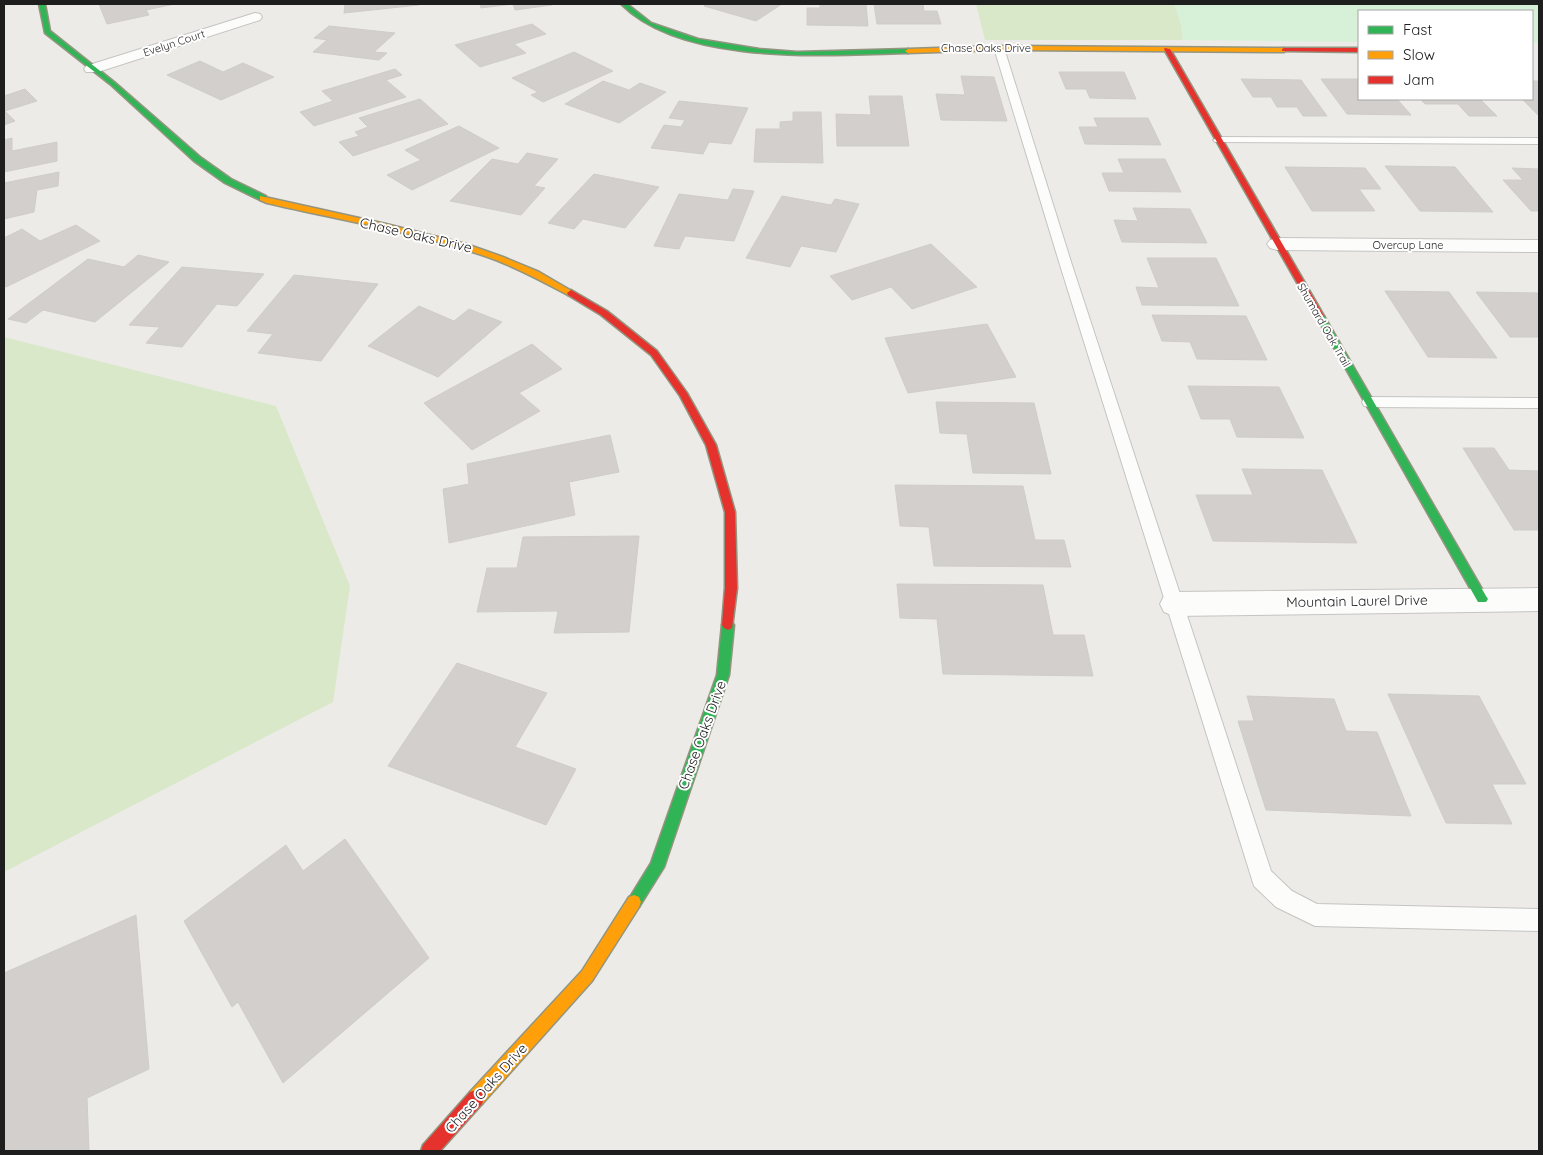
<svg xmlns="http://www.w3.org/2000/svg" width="1543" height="1155" font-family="Quicksand,sans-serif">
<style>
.grass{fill:#d8e8c8}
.park{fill:#d7f1d8}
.building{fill:#d2cfcc;stroke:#d0cdc9}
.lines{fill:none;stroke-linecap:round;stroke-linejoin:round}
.lane-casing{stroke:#c5c4c3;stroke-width:2}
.street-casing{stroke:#c5c4c3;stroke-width:2}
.fast-casing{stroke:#939580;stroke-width:3}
.slow-casing{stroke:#939580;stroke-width:3}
.jam-casing{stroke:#939580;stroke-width:3}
.lane{fill:#fcfcfb;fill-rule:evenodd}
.street{fill:#fcfcfb;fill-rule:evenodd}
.fast{fill:#30b455;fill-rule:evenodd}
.slow{fill:#ff9f0a;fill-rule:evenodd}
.jam{fill:#e5322d;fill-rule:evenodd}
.labels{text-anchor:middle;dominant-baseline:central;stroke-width:4;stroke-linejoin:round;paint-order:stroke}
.far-street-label{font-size:11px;fill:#1e1e1e;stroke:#fff}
.street-label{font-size:14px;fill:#1e1e1e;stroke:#fff}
</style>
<rect width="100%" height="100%" fill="#edebe7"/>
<g class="grass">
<path d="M976,4H1174L1181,24L1183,40H985Z"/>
<path d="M4,337L276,406L350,586L333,702L4,872Z"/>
</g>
<path class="park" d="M1174,4H1539V43H1532V11H1359V42L1183,40L1181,24Z"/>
<g class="building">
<path d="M99,4H175L146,10L149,15L107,24Z"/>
<path d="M345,4H419V5L344,13Z"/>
<path d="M480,4H551L552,5L515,10L513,4L481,8Z"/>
<path d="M708,4H782L756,21L704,6Z"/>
<path d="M820,4H866L868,26L807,25V8H820Z"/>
<path d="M874,4H936H923L924,11H937L941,24H877Z"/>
<path d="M532,24L546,34L514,44L526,53L480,67L455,45Z"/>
<path d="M329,26L395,33L374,52L387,53L379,60L313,52L327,40L314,38Z"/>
<path d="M574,52L613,71L543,102L531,95L538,92L512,78Z"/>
<path d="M200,61L223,72L243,63L274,77L221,100L167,75Z"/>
<path d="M395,69L402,75L386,80L406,97L314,126L300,112L333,101L322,91Z"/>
<path d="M1059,72H1124L1136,99L1090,98L1086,89H1066Z"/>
<path d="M961,76L994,77L1007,121L941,120L936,94L965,95Z"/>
<path d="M1241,79L1301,80L1327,116H1303L1297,107H1277L1271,97H1253Z"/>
<path d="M1321,79H1359V99H1397L1411,115L1347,114Z"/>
<path d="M603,81L629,90L640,83L666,92L619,123L565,104Z"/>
<path d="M1532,81H1539V116L1522,99H1502H1532Z"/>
<path d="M25,89L37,101L5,111L15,121L4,125V96Z"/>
<path d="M869,96H902L909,146H837L836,114L871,115Z"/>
<path d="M420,99L448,124L353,156L339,142L359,136L355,132L368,127L359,118Z"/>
<path d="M1420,99H1480L1497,116H1469L1458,104H1425Z"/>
<path d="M679,101L748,108L731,144L709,142L703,154L651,148L664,125L681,127L685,120L669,118Z"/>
<path d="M793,112H821L823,163L754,162L756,129H780V122L793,121Z"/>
<path d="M1094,118H1148L1161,145L1085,144L1079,127H1098Z"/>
<path d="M459,126L499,148L412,190L387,175L421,160L405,150Z"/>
<path d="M12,138V151L57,142V161L4,172V140Z"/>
<path d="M527,153L558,159L534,186L545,188L521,215L450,201L492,159L518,164Z"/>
<path d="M1118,159H1165L1181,192L1109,191L1102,173H1124Z"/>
<path d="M1385,166L1455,167L1493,212L1420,211Z"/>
<path d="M1285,167L1365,168L1381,189H1359L1375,211H1312Z"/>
<path d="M1512,168L1539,169V211H1531L1503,180H1523Z"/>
<path d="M59,172L58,186L37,190L34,212L4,219V183Z"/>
<path d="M594,174L659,187L625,228L583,219L574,229L548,223Z"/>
<path d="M733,189L754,191L734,241L685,236L679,249L654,246L679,194L728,200Z"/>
<path d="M782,196L831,205L835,199L859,204L836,252L801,246L790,267L746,258Z"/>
<path d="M1133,208L1190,209L1207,243L1122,242L1114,220L1138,221Z"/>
<path d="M76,225L100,241L6,287L4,285V238L22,229L40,241Z"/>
<path d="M931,244L977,287L912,309L891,287L852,300L830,276Z"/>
<path d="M138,255L169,262L95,322L43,310L26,323L8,319L88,259L124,267Z"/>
<path d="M1147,258H1216L1239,306L1142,305L1136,287L1159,288Z"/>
<path d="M182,267L264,274L237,306L217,304L182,347L146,343L160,327L129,325Z"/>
<path d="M294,275L378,284L321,361L258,353L273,334L247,331Z"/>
<path d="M1385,291L1449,292L1497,358L1428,357Z"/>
<path d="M1476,292L1539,293V337H1510Z"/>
<path d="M419,306L454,321L469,309L502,322L438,377L368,346Z"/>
<path d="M1152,315L1246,316L1267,360L1197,359L1190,342L1162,341Z"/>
<path d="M987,324L1016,377L908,393L885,338Z"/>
<path d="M532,344L562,369L519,393L540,411L472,450L424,403Z"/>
<path d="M1188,386L1279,387L1304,438L1237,437L1230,419H1201Z"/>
<path d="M936,402L1034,403L1051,474L973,473L967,434L940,433Z"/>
<path d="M610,435L619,472L569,482L575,515L449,543L443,489L469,484L467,464Z"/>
<path d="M1463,448H1494L1509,470L1539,471V530H1514Z"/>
<path d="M1242,469L1322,470L1357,543L1213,541L1196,495H1253Z"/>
<path d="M895,485L1023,486L1035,540H1064L1071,567L934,566L929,527L900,526Z"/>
<path d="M639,536L629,632L554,633L558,611L477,612L487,568H517L523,537Z"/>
<path d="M897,584L1043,585L1053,635H1084L1093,676L943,674L937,619L900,618Z"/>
<path d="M457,663L547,693L515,747L576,769L546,825L388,766Z"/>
<path d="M1388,694L1479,696L1526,784H1492L1512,824L1446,823Z"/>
<path d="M1247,696L1334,699L1346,731L1377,732L1411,816L1266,810L1238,721H1254Z"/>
<path d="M345,839L429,958L283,1083L238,1002L232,1007L184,921L286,845L303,871Z"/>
<path d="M136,915L149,1069L87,1098L89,1151H4V973Z"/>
</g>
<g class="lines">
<defs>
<g id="lane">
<path d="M999,45L1004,48L1072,265L1271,871L1292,891L1317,904L1539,909V931L1315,926L1276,907L1254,886L1060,265L994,48Z"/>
<path d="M1219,137L1539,138V144L1215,142L1213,140Z"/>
<path d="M1369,397L1539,398V408L1369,407L1364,406L1362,402L1364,398Z"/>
</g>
<g id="street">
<path d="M255,13L260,14L262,17L260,20L98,72H86L84,69L86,66Z"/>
<path d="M1277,238L1539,240V252L1277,250L1270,248L1267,244L1270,240Z"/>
<path d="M1539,588V611L1174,616L1164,612L1160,604L1164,596L1174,592Z"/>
</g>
<g id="fast">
<path d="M39,4H45L50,31L114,82L200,157L231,179L266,196V200H260L225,183L194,161L110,84L45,33Z"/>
<path d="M621,4H627L651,23L698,39L759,49L797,52L908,49L911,51L908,53C826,55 683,66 621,4Z"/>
<path d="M1320,313L1324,316L1486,596L1488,599L1486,602H1478L1316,316Z"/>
<path d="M728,620L732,622L734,625L729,675L664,867L639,907L634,909L629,907L627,902L651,863L717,675L722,625L724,622Z"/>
</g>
<g id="slow">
<path d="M999,46L1284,48L1287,50L1284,52L999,50L908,53L905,51L908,49Z"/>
<path d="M260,196L386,224L466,244L503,257L539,272L575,293L571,296L568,295C544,282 521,270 496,260C422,233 344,221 267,203L260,200Z"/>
<path d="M634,895L639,897L641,902L639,907L592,981L482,1104L476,1106L470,1104L468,1098L470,1092L582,971L629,897Z"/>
</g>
<g id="jam">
<path d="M1165,48L1170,49L1324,316L1323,318H1317L1316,316L1164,49Z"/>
<path d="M1284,48H1359V52L1282,51V49Z"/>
<path d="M571,290L607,311L657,351L687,393L716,445L735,512L737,588L732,628L728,630L724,628L722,625L725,588V512L706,445L680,396L651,355L601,315L568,295L567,293Z"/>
<path d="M476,1090L482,1092L484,1098L482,1104L440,1151H421L423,1145L470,1092Z"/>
</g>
</defs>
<use href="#lane" class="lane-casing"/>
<use href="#street" class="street-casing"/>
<use href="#fast" class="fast-casing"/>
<use href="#slow" class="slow-casing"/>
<use href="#jam" class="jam-casing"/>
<use href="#lane" class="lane"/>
<use href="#street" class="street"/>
<use href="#fast" class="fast"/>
<use href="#slow" class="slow"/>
<use href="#jam" class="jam"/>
</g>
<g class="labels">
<g class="far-street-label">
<text transform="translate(174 43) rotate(-18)">Evelyn Court</text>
<text x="986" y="48">Chase Oaks Drive</text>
<text x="1408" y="245">Overcup Lane</text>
<text transform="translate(1324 325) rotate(60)">Shumard Oak Trail</text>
</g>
<g class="street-label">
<text transform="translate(416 235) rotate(13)">Chase Oaks Drive</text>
<text transform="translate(1357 601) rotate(-1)">Mountain Laurel Drive</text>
<text transform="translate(702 735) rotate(-70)">Chase Oaks Drive</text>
<text transform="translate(486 1088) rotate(-48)">Chase Oaks Drive</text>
</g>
</g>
<rect width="1543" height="1155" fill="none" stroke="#1e1e1e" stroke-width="10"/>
<rect x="1358" y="10" width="175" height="90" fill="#ffffff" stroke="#a5a5a5"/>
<rect x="1368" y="26" width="25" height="8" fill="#30b455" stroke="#a5a5a5"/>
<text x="1403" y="35" font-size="15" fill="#1e1e1e">Fast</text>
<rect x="1368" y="51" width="25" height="8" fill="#ff9f0a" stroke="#a5a5a5"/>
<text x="1403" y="60" font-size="15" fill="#1e1e1e">Slow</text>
<rect x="1368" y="76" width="25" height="8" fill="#e5322d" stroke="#a5a5a5"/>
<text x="1403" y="85" font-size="15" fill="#1e1e1e">Jam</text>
</svg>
